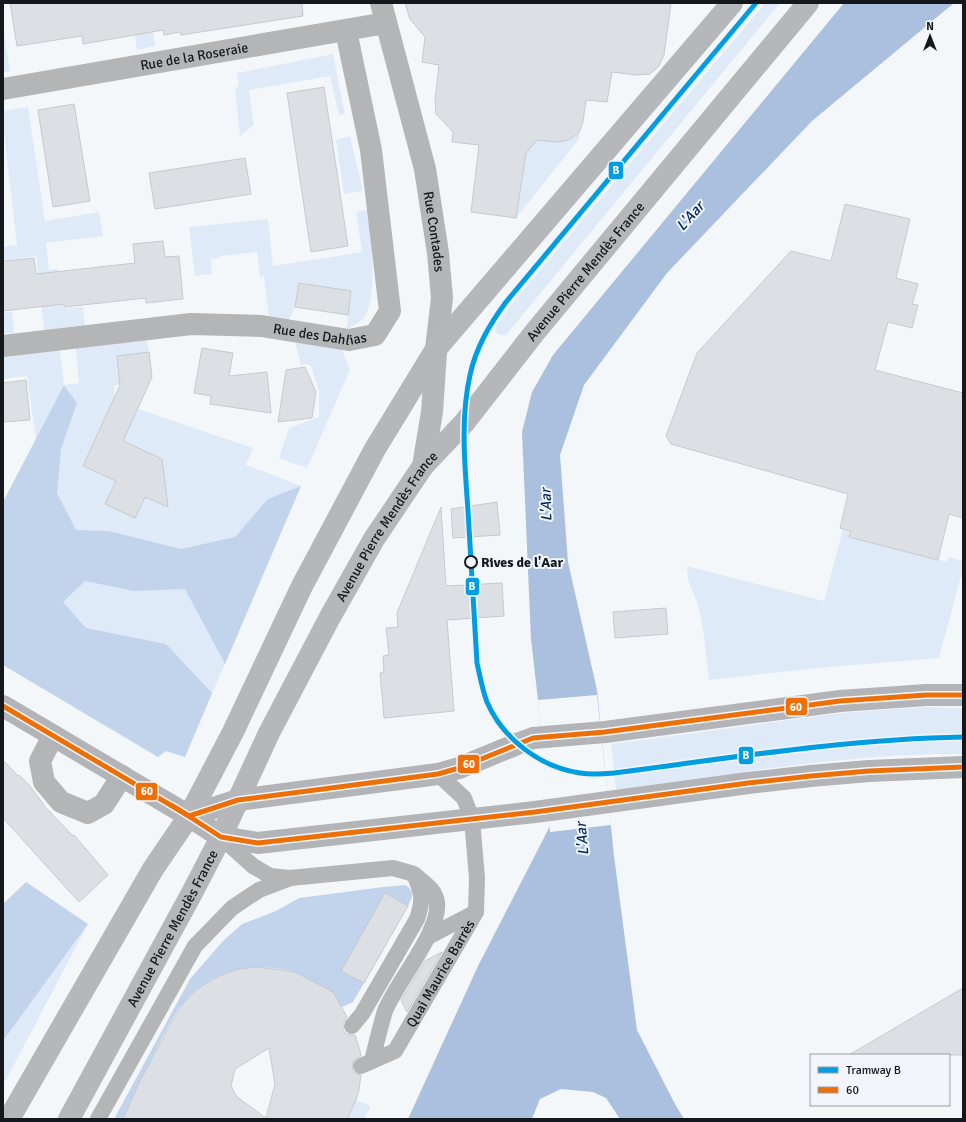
<svg xmlns="http://www.w3.org/2000/svg" width="966" height="1122" font-family="Signika,sans-serif">
<style>
.green{fill:#dfeaf9}
.forest{fill:#c2d4ec}
.water{fill:#aac0de}
.pier{fill:#f4f7fa}
.building{fill:#dce0e4;stroke:#c6c9cd;fill-rule:evenodd}
.lines{fill:none;stroke-linecap:round;stroke-linejoin:round}
.lane{stroke:#b3b5b7;stroke-width:16}
.street{stroke:#b3b5b7;stroke-width:22}
.secondary{stroke:#b2b4b7;stroke-width:22}
.primary{stroke:#b5b7ba;stroke-width:22}
.bus-1-casing{stroke:#f2f6fc;stroke-width:8}
.bus-1{stroke:#ec7007;stroke-width:5}
.tram-1-casing{stroke:#f2f6fc;stroke-width:8}
.tram-1{stroke:#009ee0;stroke-width:5}
.stop-dot{fill:#f2f6fc;stroke:#14181d;stroke-width:2}
.labels{text-anchor:middle;dominant-baseline:central;stroke-width:4;stroke-linejoin:round;paint-order:stroke}
.street-label{font-size:14px;fill:#14181d;stroke:#f2f6fc}
.stop-label{font-size:14px;font-weight:bold;fill:#14181d;stroke:#f2f6fc;text-anchor:start}
.water-label{font-size:15px;font-style:italic;fill:#01295a;stroke:#f2f6fc}
.line-badge{stroke:#f2f6fc;stroke-width:1.5}
.badge-label{font-size:11px;text-anchor:middle;font-weight:bold;fill:#fff}
</style>
<rect width="100%" height="100%" fill="#f4f7fa"/>
<g class="green">
<path d="M130,3H149L155,46L137,50Z"/>
<path d="M765,3H780L506,335H500L495,332L497,324L514,301Z"/>
<path d="M3,27L10,71L3,72Z"/>
<path d="M333,54L345,114L339,115L330,76L249,90L254,125L240,136L235,91L239,84L237,73Z"/>
<path d="M28,107L45,221L99,212L103,236L46,243L49,270L58,269L63,308L83,307L85,325L44,330L36,256L3,260V247L17,245L3,125V111Z"/>
<path d="M579,133V139L516,218L528,138L557,142L568,140Z"/>
<path d="M350,136L363,191L344,194L336,140Z"/>
<path d="M367,210L370,221C371,244 378,301 363,319C359,323 352,326 347,329L348,315L351,291L299,283L295,307L289,321L269,318L264,276L260,277L257,252L220,256L219,258L211,259L212,274L195,276L189,227L268,219L273,266L362,252L356,212Z"/>
<path d="M12,312L14,333H3V313Z"/>
<path d="M147,340L149,352L117,356L120,385H114V398L138,409L253,448L246,465L301,486L185,757L166,751L158,757L3,665V502L36,439L27,376L3,379V357L60,350L64,385L79,383L76,348Z"/>
<path d="M295,342L342,350L350,370L307,468L279,458L289,428L319,417V391L311,366L305,364L301,365Z"/>
<path d="M843,529L851,530L849,537L947,562L948,557L963,561V569L939,658L817,668L709,680L703,629L698,605L688,580L687,566L824,601Z"/>
<path d="M925,707L963,708V754C847,753 731,775 616,790L611,744L841,713Z"/>
<path d="M88,924L7,1078L3,1084V1041Z"/>
<path d="M356,1100L371,1106L364,1119H347Z"/>
</g>
<g class="forest">
<path d="M64,385L77,403L61,449L57,493L76,530L109,531L181,549L235,537L268,499L301,486L225,664L185,589L134,591L85,581L63,602L86,628L166,644L212,693L185,757L166,751L158,757L3,665V502Z"/>
<path d="M26,882L88,924L3,1041V904Z"/>
<path d="M406,885C415,893 413,895 408,906L386,893L342,971L364,983L353,1002L342,1007C329,993 313,981 296,973C289,970 279,969 272,968C237,965 209,976 185,1001C175,1012 168,1027 161,1040C148,1066 135,1092 123,1119H114L190,979L223,941L242,924L276,911L299,898L383,887Z"/>
</g>
<path class="water" d="M844,3H954L812,121L667,273L584,385L560,455L568,562L597,690L614,856L637,1030L675,1104L684,1119H620L606,1098L593,1092L561,1089L540,1099L532,1119H408L478,966L550,826L538,700L531,639L522,432L532,392L553,355Z"/>
<path class="pier" d="M597,695L611,825L550,832L538,700Z"/>
<g class="building">
<path d="M10,3H302L303,16L181,35L180,32L164,35L163,30L83,44L82,36L17,46Z"/>
<path d="M405,3H671L664,55L659,66L650,74L636,75L612,72L607,102L586,100L583,122L579,133L568,140L557,142L537,140L526,153L516,218L471,212L479,145L452,142L453,132L436,114L435,101L439,65L422,62L425,37L410,19Z"/>
<path d="M324,87L348,246L311,252L287,93Z"/>
<path d="M74,104L90,201L53,207L38,110Z"/>
<path d="M245,158L251,194L155,209L149,173Z"/>
<path d="M845,204L910,219L896,278L918,284L912,304L918,305L912,328L888,322L875,370L963,393V518L949,514L938,560L849,537L851,531L840,528L848,494L671,444L666,436L697,353L791,251L831,261Z"/>
<path d="M163,241L165,257L179,256L183,299L146,303V298L64,307V304L3,311V261L34,258L36,274L135,263L133,244Z"/>
<path d="M299,283L351,291L348,315L295,307Z"/>
<path d="M202,348L233,353L229,376L267,372L271,413L210,404L211,396L194,393Z"/>
<path d="M149,352L152,377L123,441L162,459L168,507L145,497L135,518L105,504L116,481L83,466L120,385L117,356Z"/>
<path d="M305,367L316,392L312,418L278,422L286,370Z"/>
<path d="M26,380L30,420L3,422V383Z"/>
<path d="M497,502L500,535L453,538L451,509Z"/>
<path d="M441,507L446,586L502,583L504,616L447,620L454,711L384,718L380,673L384,672L383,656L389,655L386,628L398,627L397,613Z"/>
<path d="M666,608L668,634L615,638L613,612Z"/>
<path d="M3,760L18,776L19,775L30,786L46,808L73,836L74,835L108,875L79,902L3,818Z"/>
<path d="M385,893L408,906L364,983L341,971Z"/>
<path d="M442,952L407,1012L401,1000L425,961Z"/>
<path d="M258,967L295,972L333,992L347,1017L343,1024V1030L346,1034L350,1035H355L360,1051L361,1056L354,1060L352,1065L353,1070L355,1073L361,1075L359,1090L356,1100L347,1119H123L140,1081L171,1023L184,1002L202,986L219,976L239,969ZM269,1048L275,1084L266,1118L237,1097L231,1086L235,1069Z"/>
<path d="M963,988V1055H849Z"/>
</g>
<g class="lines">
<g class="lane">
<path d="M221,837L253,866L270,876L290,878L393,868L414,874C422,893 424,899 417,919L362,1014L352,1026"/>
<path d="M428,937L476,912"/>
<path d="M372,1061C376,1045 380,1027 385,1011C396,983 441,931 437,902C435,889 424,883 415,875"/>
<path id="s1" d="M361,1066L395,1051L476,912L477,878L472,819L464,798L438,774"/>
<path d="M98,1119L195,946L232,908L259,890L288,879"/>
</g>
<g class="street">
<path id="s2" d="M381,3L425,169L438,253L442,298L436,349"/>
<path id="s3" d="M3,89L386,23"/>
<path id="s4" d="M3,346L191,324L261,326L349,340L375,335L390,311L371,150L346,31"/>
<path d="M53,736L40,761L44,782L61,802L88,813L104,804L122,776"/>
</g>
<g class="secondary">
<path d="M3,706L189,816L221,837L258,843L535,812L748,783L811,776L869,771L963,767"/>
<path d="M189,816L238,800L438,774L459,768L517,744L533,738L605,732L840,701L926,695H963"/>
</g>
<g class="primary">
<path d="M423,466L432,412L436,352"/>
<path d="M9,1119L153,869L189,816L233,732L302,586L375,449L436,349L732,3"/>
<path id="s5" d="M69,1119L193,891L221,837L269,733L330,617L374,539L423,466L464,423L535,332L808,3"/>
</g>
<defs>
<g id="bus-1">
<path d="M3,706L189,816L238,800L438,774L459,768L533,738L605,732L840,701L926,695H963"/>
<path d="M173,806L221,837L258,843L535,812L748,783L811,776L869,771L963,767"/>
</g>
</defs>
<use href="#bus-1" class="bus-1-casing"/>
<use href="#bus-1" class="bus-1"/>
<defs>
<path id="tram-1" d="M756,3L506,302C490,324 476,347 470,375C460,420 465,466 468,511C471,562 474,612 477,663C480,676 482,689 487,702C503,739 540,767 580,773C592,775 603,774 614,773C730,758 846,739 963,737"/>
</defs>
<use href="#tram-1" class="tram-1-casing"/>
<use href="#tram-1" class="tram-1"/>
</g>
<circle class="stop-dot" cx="471" cy="562" r="6"/>
<g class="labels">
<g class="street-label">
<text stroke="none"><textPath href="#s3" startOffset="194">Rue de la Roseraie</textPath></text>
<text stroke="none"><textPath href="#s2" startOffset="235">Rue Contades</textPath></text>
<text stroke="none"><textPath href="#s5" startOffset="997">Avenue Pierre Mendès France</textPath></text>
<text stroke="none"><textPath href="#s4" startOffset="319">Rue des Dahlias</textPath></text>
<text stroke="none"><textPath href="#s5" startOffset="673">Avenue Pierre Mendès France</textPath></text>
<text stroke="none"><textPath href="#s5" startOffset="217">Avenue Pierre Mendès France</textPath></text>
<text stroke="none"><textPath href="#s1" startOffset="127">Quai Maurice Barrès</textPath></text>
</g>
<g class="stop-label">
<text x="481" y="562">Rives de l'Aar</text>
</g>
<g class="water-label">
<text transform="translate(690 216) rotate(-48)">L'Aar</text>
<text transform="translate(546 505) rotate(-92)">L'Aar</text>
<text transform="translate(582 839) rotate(-95)">L'Aar</text>
</g>
</g>
<g class="line-badge">
<rect x="608" y="161" width="16" height="19" rx="4" fill="#009ee0"/>
<rect x="465" y="577" width="15" height="19" rx="4" fill="#009ee0"/>
<rect x="785" y="697" width="23" height="19" rx="4" fill="#ec7007"/>
<rect x="738" y="746" width="16" height="19" rx="4" fill="#009ee0"/>
<rect x="457" y="754" width="23" height="20" rx="4" fill="#ec7007"/>
<rect x="135" y="782" width="23" height="19" rx="4" fill="#ec7007"/>
</g>
<g class="badge-label">
<text x="616" y="174">B</text>
<text x="472" y="590">B</text>
<text x="796" y="711">60</text>
<text x="746" y="759">B</text>
<text x="469" y="768">60</text>
<text x="147" y="795">60</text>
</g>
<rect width="966" height="1122" fill="none" stroke="#14181d" stroke-width="8"/>
<rect x="810" y="1054" width="140" height="52" fill="#f2f6fc" stroke="#999da3"/>
<rect x="818" y="1067" width="20" height="6" fill="#009ee0" stroke="#999da3"/>
<text x="846" y="1074" font-size="12" fill="#14181d">Tramway B</text>
<rect x="818" y="1087" width="20" height="6" fill="#ec7007" stroke="#999da3"/>
<text x="846" y="1094" font-size="12" fill="#14181d">60</text>
<g transform="translate(930 36)" stroke="#f2f6fc" stroke-width="3" paint-order="stroke">
<path d="M0-3L7 15L0 10L-7 15Z" fill="#14181d"/>
<text y="-6" font-size="11" font-weight="bold" text-anchor="middle" fill="#14181d">N</text>
</g>
</svg>
